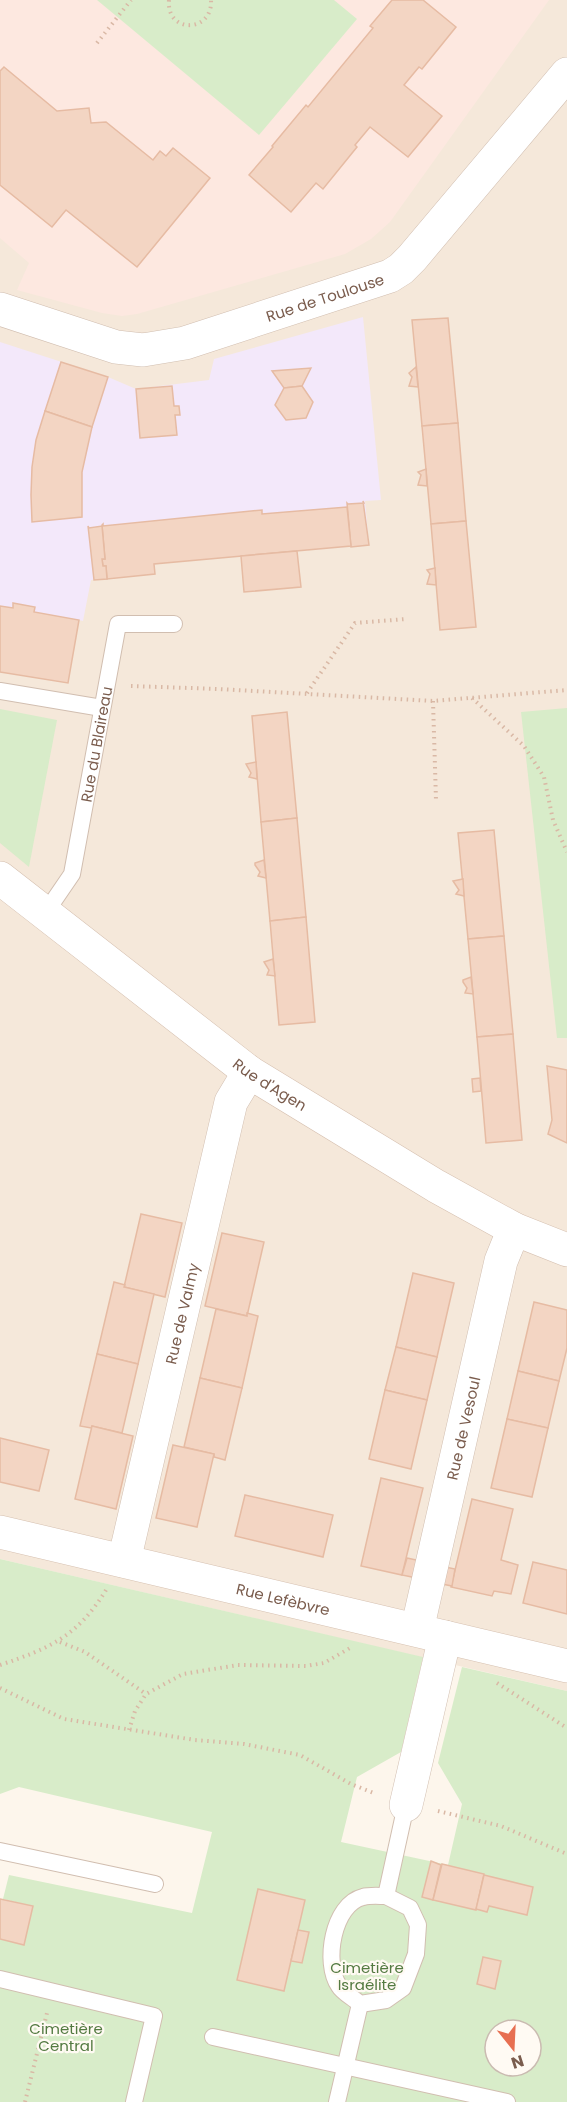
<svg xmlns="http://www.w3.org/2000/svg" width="567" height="2102" font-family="Poppins,sans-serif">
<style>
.residential{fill:#f5e8da}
.commercial{fill:#fde8e0}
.education{fill:#f3e8fa}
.green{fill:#d8ecc9;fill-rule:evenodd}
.building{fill:#f3d5c3;stroke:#e6bba3;stroke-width:1.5}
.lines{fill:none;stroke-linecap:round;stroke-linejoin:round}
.lane-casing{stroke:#d1beb0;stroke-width:18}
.street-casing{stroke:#d1beb0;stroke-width:34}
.secondary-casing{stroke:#d6c0b0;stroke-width:34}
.path{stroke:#d9b8a5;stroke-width:4;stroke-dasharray:1.5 4.5;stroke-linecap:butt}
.lane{stroke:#fff;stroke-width:16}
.street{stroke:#fff;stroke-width:33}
.secondary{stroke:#fff;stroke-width:33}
.labels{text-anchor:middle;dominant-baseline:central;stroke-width:4.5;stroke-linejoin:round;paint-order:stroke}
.street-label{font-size:15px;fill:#7a5c4d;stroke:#fffaf3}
.park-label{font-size:15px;fill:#537a41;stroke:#fffaf3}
</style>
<rect width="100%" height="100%" fill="#fdf6ec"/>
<path class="residential" d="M0,0H567V1691L0,1559Z"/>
<path class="commercial" d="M0,0H549L390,222L371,239L345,254L137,314L122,316L102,313L17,290L29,263L0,238Z"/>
<path class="education" d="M363,317L381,500L365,501L369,545L297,551L301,587L244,592L241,556L155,564V574L91,580L83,621L79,620L23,676L0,672V342L108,377L136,389L209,380L214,359Z"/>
<g class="green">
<path d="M97,0H334L357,19L259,135Z"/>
<path d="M567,708V1038H557L521,712Z"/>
<path d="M0,709L57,720L29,867L0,843Z"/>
<path d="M0,1559L423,1657L401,1752L357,1777L341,1842L448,1865L462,1804L438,1763L462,1667L567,1691V2102H0V1939L24,1945L32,1906L3,1899L9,1875L192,1913L212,1832L19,1787L0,1794ZM495,2030H531V2066H495Z"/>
</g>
<g class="building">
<path d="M392,0H423L456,27L422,69L419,67L404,85L442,116L408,157L370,127L355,145L357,147L323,189L316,183L291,212L249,175L273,147L272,146L306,105L308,107L373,28L370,26Z"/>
<path d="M4,67L57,111L89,108L91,123L106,122L153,160L160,151L166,156L173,148L210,178L137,267L66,210L52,227L0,185V71Z"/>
<path d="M448,318L458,423L422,426L412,320Z"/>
<path d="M61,362L108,377L92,427L45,411Z"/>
<path d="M416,367L418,387L409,386L412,377L409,373Z"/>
<path d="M311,368L302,386L284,388L272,371Z"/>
<path d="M172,386L174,406H179L180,415H175L177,435L140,438L136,389Z"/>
<path d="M302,386L313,402L306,418L286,420L275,405L284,388Z"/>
<path d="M45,411L92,427L82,472V517L32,522L31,495L32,467L36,440Z"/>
<path d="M458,423L466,521L431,524L422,426Z"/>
<path d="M426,469L427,486L418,485L421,475L418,472Z"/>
<path d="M363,501L369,545L351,547L347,503L348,504L364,503Z"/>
<path d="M347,507L351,546L154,564L155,574L107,579L106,566H103L102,559H105L102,525L103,524V526L262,510V514Z"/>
<path d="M466,521L476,627L440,630L431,524Z"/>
<path d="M88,526L89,528L102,526L105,559H102L103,566H106L107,579L94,580Z"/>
<path d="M297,551L301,587L244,592L241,556Z"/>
<path d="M435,568L436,585L427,584L430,574L427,570Z"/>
<path d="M13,603L35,607L34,612L79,620L68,683L0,672V606L13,608Z"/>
<path d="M287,712L297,818L261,822L252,716Z"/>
<path d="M256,762L257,779L249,777L251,773L246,764Z"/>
<path d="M297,818L306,917L270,921L261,822Z"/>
<path d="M494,830L504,936L468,939L458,833Z"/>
<path d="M264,860L266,878L258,876L260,872L255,865V863Z"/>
<path d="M463,879L464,896L456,894L459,890L453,881Z"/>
<path d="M306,917L315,1022L279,1025L270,921Z"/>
<path d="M504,936L513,1034L477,1037L468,939Z"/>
<path d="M273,959L275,976L267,975L269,970L264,962Z"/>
<path d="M471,977L473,994L465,993L467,988L463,982V980Z"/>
<path d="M513,1034L522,1140L486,1143L477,1037Z"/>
<path d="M547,1066L567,1070V1143L548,1134L552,1120Z"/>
<path d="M480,1078L481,1091L473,1092L472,1079Z"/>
<path d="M141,1214L182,1223L165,1297L124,1287Z"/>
<path d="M222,1233L264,1242L247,1316L205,1306Z"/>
<path d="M413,1273L454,1283L437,1357L396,1347Z"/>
<path d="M114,1282L125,1285L124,1287L154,1294L138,1364L97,1354Z"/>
<path d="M534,1302L567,1310V1348L559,1381L518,1371Z"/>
<path d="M216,1309L247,1316V1313L258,1316L242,1388L200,1378Z"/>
<path d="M396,1347L437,1357L427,1400L385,1390Z"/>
<path d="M97,1354L138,1364L122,1433L92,1426L91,1428L80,1426Z"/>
<path d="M518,1371L559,1381L548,1428L507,1419Z"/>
<path d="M200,1378L242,1388L225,1460L214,1457V1454L184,1447Z"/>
<path d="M385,1390L427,1400L411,1469L369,1459Z"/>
<path d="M507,1419L548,1428L532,1497L491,1488Z"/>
<path d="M92,1426L133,1436L116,1509L75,1499Z"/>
<path d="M0,1438L49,1450L39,1491L0,1482Z"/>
<path d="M173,1445L214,1454L197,1527L156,1518Z"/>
<path d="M381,1478L423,1488L402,1575L361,1566Z"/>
<path d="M245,1495L333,1515L323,1557L235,1536Z"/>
<path d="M472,1499L513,1509L501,1560L518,1565L511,1594L494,1591L492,1596L451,1587Z"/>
<path d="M407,1558L421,1561L417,1578L402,1575Z"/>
<path d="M533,1562L567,1570V1614L523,1603Z"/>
<path d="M441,1566L455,1569L452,1586L437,1583Z"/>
<path d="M431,1861L441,1865L433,1900L422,1897Z"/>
<path d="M442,1864L484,1874L476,1910L433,1900Z"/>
<path d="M484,1875L533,1887L527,1915L489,1906L487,1912L476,1909Z"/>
<path d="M258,1889L305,1900L284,1991L237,1980Z"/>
<path d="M0,1899L33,1906L24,1945L0,1939Z"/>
<path d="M298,1930L309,1932L302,1963L291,1961Z"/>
<path d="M483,1957L501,1961L495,1989L477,1984Z"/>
</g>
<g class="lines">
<defs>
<g id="lane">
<path d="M0,691L102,708"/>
<path id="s1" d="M46,912L72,874L118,624H174"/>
<path d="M0,1851L155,1884"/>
<path d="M386,1896L410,1908L418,1925L416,1954L403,1988L386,2000L360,2004C354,1998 343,1993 339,1986C323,1963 333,1904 363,1897C370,1895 379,1896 386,1896Z"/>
<path d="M386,1896L406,1805"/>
<path d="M0,1979L154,2016L134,2102"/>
<path d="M213,2037L507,2102"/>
<path d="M337,2102L360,2004"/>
</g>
<g id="street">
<path id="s2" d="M0,309L116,347L143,350L185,343L390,276L401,269L412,258L567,74"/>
<path id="s3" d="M124,1561L231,1102L249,1072"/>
<path id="s4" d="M417,1630L501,1261L514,1229"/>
<path d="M406,1805L445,1637"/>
</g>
<g id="secondary">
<path id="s5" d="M0,878L249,1072L436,1186L514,1229L567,1250"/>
<path id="s6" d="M0,1532L567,1666"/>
</g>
</defs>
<use href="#lane" class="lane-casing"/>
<use href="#street" class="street-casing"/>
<use href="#secondary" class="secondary-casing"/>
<g class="path">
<path d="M169,0C166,34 213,33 211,0"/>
<path d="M97,43L131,0"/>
<path d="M131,686L218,689L433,701L567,690"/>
<path d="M307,693L355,623L406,619"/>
<path d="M472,698L524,746L544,777L553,820L567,852"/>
<path d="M433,701L436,800"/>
<path d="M60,1642L85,1652L146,1694"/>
<path d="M0,1665C50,1648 77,1637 106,1590"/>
<path d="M497,1683L567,1728"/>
<path d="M0,1688L64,1719L195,1740L244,1744L300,1755L351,1784L376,1794"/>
<path d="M129,1730L135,1711L146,1694L183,1674L238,1665L306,1666L324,1663L350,1648"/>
<path d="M438,1811L501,1826L567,1854"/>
<path d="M25,2102L47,2013"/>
</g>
<use href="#lane" class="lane"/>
<use href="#street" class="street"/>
<use href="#secondary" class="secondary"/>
</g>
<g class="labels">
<g class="street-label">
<text stroke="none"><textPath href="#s2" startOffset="339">Rue de Toulouse</textPath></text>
<text stroke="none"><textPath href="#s1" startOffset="178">Rue du Blaireau</textPath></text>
<text stroke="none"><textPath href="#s5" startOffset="340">Rue d'Agen</textPath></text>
<text stroke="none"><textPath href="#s3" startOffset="254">Rue de Valmy</textPath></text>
<text stroke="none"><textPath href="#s4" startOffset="207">Rue de Vesoul</textPath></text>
<text stroke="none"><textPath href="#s6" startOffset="291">Rue Lefèbvre</textPath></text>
</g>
<g class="park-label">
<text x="367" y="1967">Cimetière<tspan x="367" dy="17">Israélite</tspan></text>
<text x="66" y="2028">Cimetière<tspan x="66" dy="17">Central</tspan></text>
</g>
</g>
<g transform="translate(513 2048) rotate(162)"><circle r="28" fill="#fffaf3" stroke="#cabbb1" stroke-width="1.5"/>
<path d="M0-4.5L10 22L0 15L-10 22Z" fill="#e76f51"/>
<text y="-9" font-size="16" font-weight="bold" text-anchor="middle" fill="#7a5c4d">N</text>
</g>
</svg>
